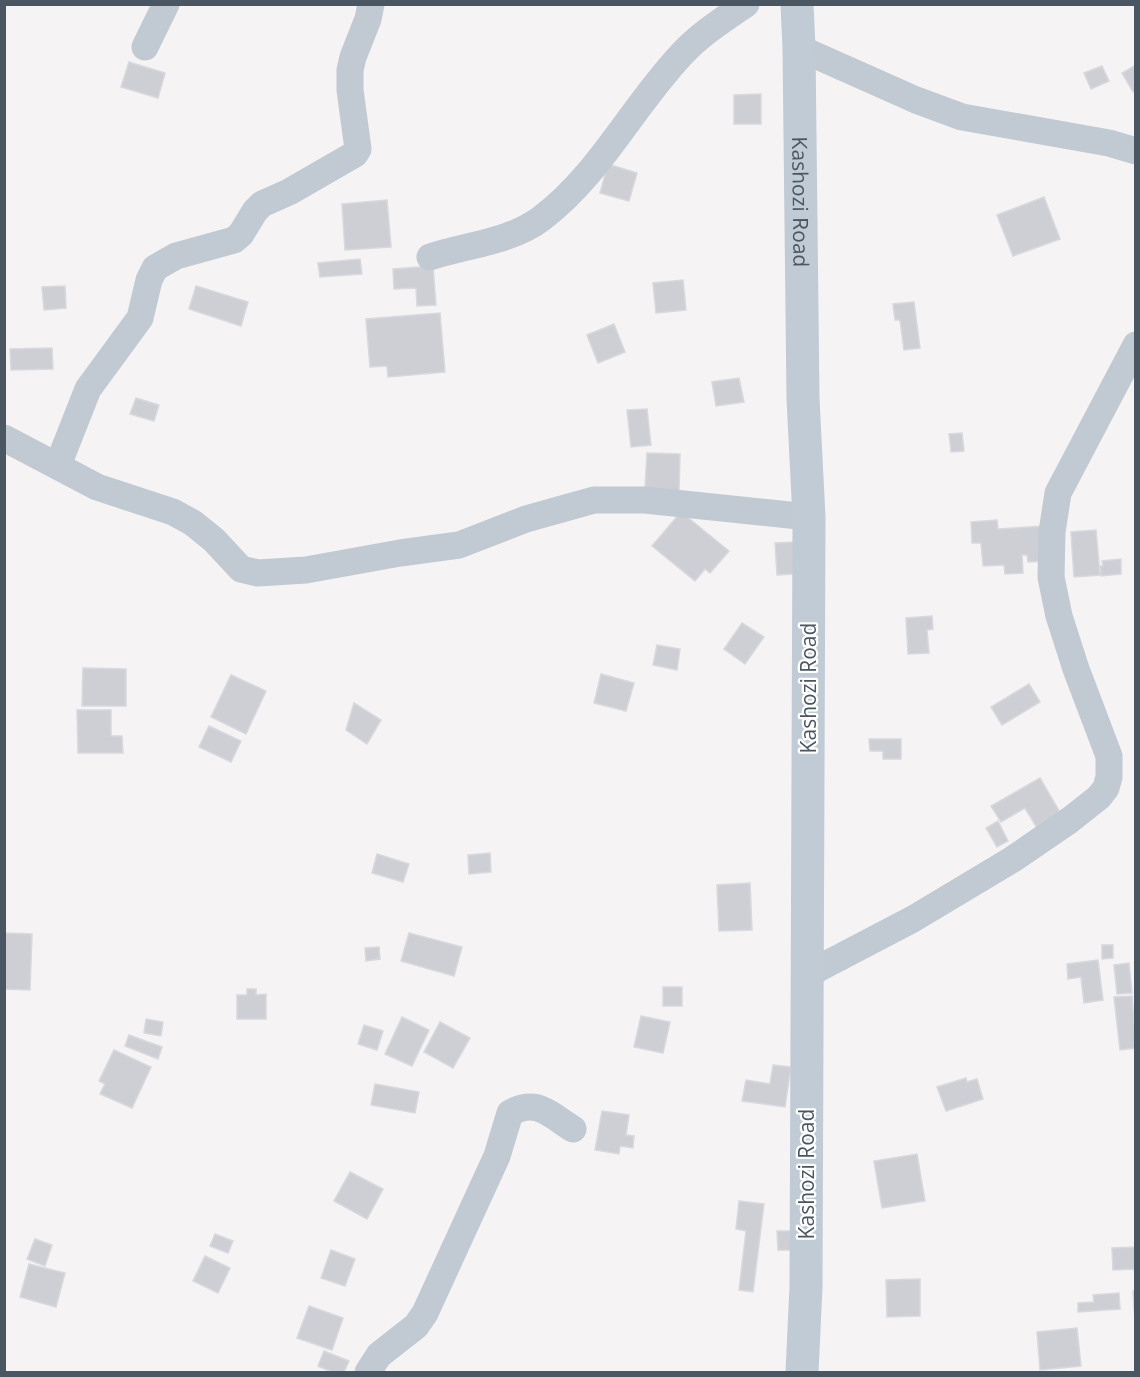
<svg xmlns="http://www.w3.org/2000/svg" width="1140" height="1377" font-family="'Open Sans',sans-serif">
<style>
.building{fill:#cdcfd5;stroke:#d7d9de;stroke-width:1.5}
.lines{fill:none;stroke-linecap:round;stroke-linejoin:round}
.street{stroke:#c1cad2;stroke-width:27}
.secondary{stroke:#c1cbd6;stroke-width:33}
.labels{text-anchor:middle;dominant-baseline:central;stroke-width:4.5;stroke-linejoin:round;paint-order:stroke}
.street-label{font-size:21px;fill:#4a5661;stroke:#fff}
</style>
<rect width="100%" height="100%" fill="#f5f3f3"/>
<g class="building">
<path d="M129,62L165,73L158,98L121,87Z"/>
<path d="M1136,65V90L1133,92L1122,73Z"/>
<path d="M1102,66L1109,81L1091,89L1084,73Z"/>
<path d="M761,94V124H734V95Z"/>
<path d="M608,164L637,173L629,201L600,193Z"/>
<path d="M1044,197L1060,239L1013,256L997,215Z"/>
<path d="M387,200L391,247L345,250L342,204Z"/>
<path d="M360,259L362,274L320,277L318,263Z"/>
<path d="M433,266L436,305L417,306L416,288L394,289L393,269Z"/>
<path d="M683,280L686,310L656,313L653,283Z"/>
<path d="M65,286L66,308L44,310L42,287Z"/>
<path d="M196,286L248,302L241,326L189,309Z"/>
<path d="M914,302L920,348L904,350L900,320H895L893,304Z"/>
<path d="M440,313L445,372L388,377L387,366L370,367L366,319Z"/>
<path d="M614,324L625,352L598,363L587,335Z"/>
<path d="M52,348L53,369L11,370L10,349Z"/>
<path d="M739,378L744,402L716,406L712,382Z"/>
<path d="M136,398L159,405L154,421L130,414Z"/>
<path d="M647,409L651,445L631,447L627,410Z"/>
<path d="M962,433L964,451L951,452L949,434Z"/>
<path d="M647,453L680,454L679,491L645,489Z"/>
<path d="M681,512L729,551L710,573L705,569L695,581L652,546Z"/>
<path d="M997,520L998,529L1045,526L1047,561L1028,562L1027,555H1022L1023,573L1005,574L1004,565L983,566L981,543H972L971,522Z"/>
<path d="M1096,530L1100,575L1074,577L1071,532Z"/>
<path d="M797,542L809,573L777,575L775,543Z"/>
<path d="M1121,559V574L1101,576L1100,566H1103L1102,561Z"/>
<path d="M932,616L933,629L927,630L929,653L908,654L906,618Z"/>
<path d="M742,623L764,637L745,664L724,649Z"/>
<path d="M657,645L680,649L677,670L653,665Z"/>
<path d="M83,668L126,669V706H82Z"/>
<path d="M601,674L634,683L626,711L594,703Z"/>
<path d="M231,675L266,691L246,734L211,717Z"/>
<path d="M1029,684L1040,702L1002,725L991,707Z"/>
<path d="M354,703L381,720L367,744L346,730Z"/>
<path d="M77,710H111V736H122L123,753H78Z"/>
<path d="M209,726L241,741L231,762L199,747Z"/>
<path d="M869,739H901V759H883V751H870Z"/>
<path d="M1040,778L1061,814L1037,828L1025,808L1001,822L991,806Z"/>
<path d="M998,821L1008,841L997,847L986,828Z"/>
<path d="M490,853L491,872L469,874L468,855Z"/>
<path d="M377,854L409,864L403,882L372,873Z"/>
<path d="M750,883L752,930L719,931L717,885Z"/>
<path d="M4,933L32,934L30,990L4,989Z"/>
<path d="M409,933L462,947L454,976L401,961Z"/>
<path d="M1102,945H1113V958L1102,959Z"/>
<path d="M379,947L380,959L366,961L365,948Z"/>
<path d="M1098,960L1103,1000L1084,1003L1081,977L1068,979L1067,964Z"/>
<path d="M1129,963L1132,993L1117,994L1114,965Z"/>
<rect x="663" y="987" width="19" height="19"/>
<path d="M247,989H256V995L266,994V1019H237V995H247Z"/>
<path d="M1132,996L1136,1048L1120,1050L1114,997Z"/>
<path d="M641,1016L670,1022L663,1053L634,1047Z"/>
<path d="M402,1017L429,1030L412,1066L385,1054Z"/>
<path d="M146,1019L163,1022L161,1036L144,1033Z"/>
<path d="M440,1022L470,1038L453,1068L424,1052Z"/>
<path d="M364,1025L383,1031L377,1050L358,1044Z"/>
<path d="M129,1035L162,1047L158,1059L125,1046Z"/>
<path d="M114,1050L151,1067L132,1108L100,1094L105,1084L99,1081Z"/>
<path d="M773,1065L791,1067L785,1107L742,1101L746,1080L770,1084Z"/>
<path d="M966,1078L967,1082L977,1079L983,1099L946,1111L937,1087Z"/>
<path d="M375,1084L419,1092L415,1113L371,1105Z"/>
<path d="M602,1111L629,1115L626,1135L634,1136L633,1148L620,1146L619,1154L595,1150Z"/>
<path d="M917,1154L925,1201L882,1208L874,1161Z"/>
<path d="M350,1172L383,1189L367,1219L334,1201Z"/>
<path d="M739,1201L764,1204L753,1292L739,1290L746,1231L736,1229Z"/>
<path d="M777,1231H793L794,1250H778Z"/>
<path d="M215,1234L233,1241L228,1253L210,1246Z"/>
<path d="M35,1239L52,1245L45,1266L27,1259Z"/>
<path d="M1136,1247V1278L1134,1269L1113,1270L1112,1248Z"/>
<path d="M331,1250L355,1259L345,1286L321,1278Z"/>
<path d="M205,1256L230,1268L218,1293L193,1281Z"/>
<path d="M29,1264L65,1273L56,1307L20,1297Z"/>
<path d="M920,1279V1316L887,1317L886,1280Z"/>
<path d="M1133,1291H1136V1336Z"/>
<path d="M1119,1293L1120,1309L1078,1312V1303L1094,1302L1093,1295Z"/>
<path d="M309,1306L343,1318L332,1350L297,1338Z"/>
<path d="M1077,1328L1081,1366L1040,1370L1037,1332Z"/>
<path d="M324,1351L349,1361L344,1372H332L318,1366Z"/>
</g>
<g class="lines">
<g class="street">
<path d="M145,47L166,4"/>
<path d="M799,48L916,100L962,117L1109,143L1136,151"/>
<path d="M430,257C466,245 511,242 542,218C600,174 632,107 681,55C699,35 724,19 746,4"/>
<path d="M4,438L97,487L173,512L193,523L214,540L241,569L258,573L306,570L400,553L459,545L526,519L594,500H645L809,517"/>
<path d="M58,465L88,389L140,318L149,280L155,268L176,256L234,240L241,234L255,211L262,204L289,192L355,154L358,149L350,90V70L353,57L368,19L371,4"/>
<path d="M806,975L913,919L1013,859L1070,820L1099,797L1106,788L1109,777V756L1076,669L1059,616L1051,577L1052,532L1058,493L1136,345"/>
<path d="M368,1372L379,1355L416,1326L425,1313L497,1156L510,1113C537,1098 549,1114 573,1129"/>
</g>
<path class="secondary" id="s1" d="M797,4L799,48L803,399L809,517L806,1287L802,1372"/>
</g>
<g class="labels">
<g class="street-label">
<text stroke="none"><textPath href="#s1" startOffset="198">Kashozi Road</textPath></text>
<text transform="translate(808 688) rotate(-90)">Kashozi Road</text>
<text transform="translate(806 1174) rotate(-90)">Kashozi Road</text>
</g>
</g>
<rect width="1140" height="1377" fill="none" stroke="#4a5661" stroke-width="12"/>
</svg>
